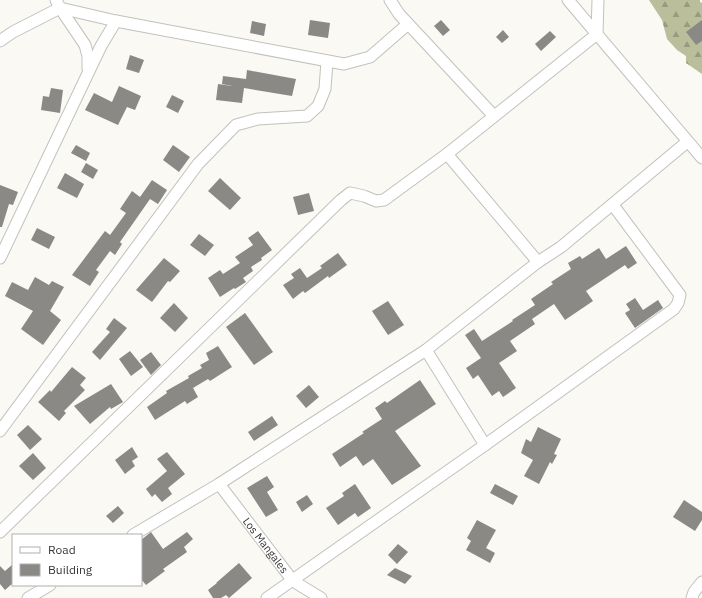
<svg xmlns="http://www.w3.org/2000/svg" width="702" height="598" font-family="'IBM Plex Sans',sans-serif">
<style>
.forest{fill:url(#forest-firs)}
.building{fill:#8a8985}
.lines{fill:none;stroke-linecap:round;stroke-linejoin:round}
.street-casing{stroke:#c2c1bd;stroke-width:13}
.street{stroke:#fff;stroke-width:11}
.labels{text-anchor:middle;dominant-baseline:central;stroke-width:3;stroke-linejoin:round;paint-order:stroke}
.street-label{font-size:11px;fill:#373635;stroke:#fff}
</style>
<defs>
<pattern id="forest-firs" width="22" height="20" patternUnits="userSpaceOnUse"><rect width="22" height="20" fill="#bbbe9b"/><path d="M5 1l3.5 6h-7zM16 11l3.5 6h-7z" fill="#999b7f"/></pattern>
</defs>
<rect width="100%" height="100%" fill="#faf9f4"/>
<path class="forest" d="M649,0H700V2L702,3V27L700,36L702,41V74L686,63V56L677,50L667,39L662,20Z"/>
<g class="building">
<path d="M310,20L330,23L328,38L308,35Z"/>
<path d="M441,20L450,30L443,36L434,26Z"/>
<path d="M702,20V41L696,45L686,32Z"/>
<path d="M252,21L266,24L264,36L250,33Z"/>
<path d="M503,30L509,37L502,43L496,37Z"/>
<path d="M550,31L556,37L541,51L535,44Z"/>
<path d="M130,55L144,60L139,73L126,69Z"/>
<path d="M247,70L296,79L292,96L244,88L242,103L216,100L218,84L232,86L222,84L223,76L246,79Z"/>
<path d="M119,86L141,96L135,110L127,107L118,125L85,110L94,93L112,102Z"/>
<path d="M51,88L63,90L60,113L41,110L43,96L49,97Z"/>
<path d="M172,95L184,101L178,113L166,107Z"/>
<path d="M76,145L90,153L86,161L71,153Z"/>
<path d="M173,145L190,157L179,172L163,160Z"/>
<path d="M86,163L98,170L93,179L81,172Z"/>
<path d="M65,173L84,184L77,198L57,188Z"/>
<path d="M220,178L241,198L230,210L208,191Z"/>
<path d="M152,180L167,190L158,204L150,199L120,242L122,244L115,255L110,251L96,270L99,272L90,286L72,275L105,231L110,235L126,213L120,209L132,191L140,197Z"/>
<path d="M0,185L18,192L13,205L9,204L2,227H0Z"/>
<path d="M309,193L314,211L298,215L293,197Z"/>
<path d="M37,228L55,237L49,249L31,240Z"/>
<path d="M258,231L272,250L261,258L262,260L251,267L253,271L243,278L246,282L235,289L234,288L220,297L208,278L220,270L223,274L240,263L235,257L253,245L248,238Z"/>
<path d="M199,234L214,245L205,256L190,245Z"/>
<path d="M626,246L637,263L628,269L625,265L586,291L593,301L565,320L554,304L532,319L535,324L510,341L517,351L499,363L516,388L503,397L499,391L492,396L478,375L473,379L466,368L481,358L465,335L474,329L482,341L513,321L512,320L535,305L531,299L553,284L551,282L571,269L568,263L580,256L582,259L599,248L606,259Z"/>
<path d="M338,253L347,265L329,278L328,276L305,293L303,291L293,299L283,285L294,278L291,274L300,268L307,278L322,268L320,266Z"/>
<path d="M164,258L180,271L170,282L168,281L152,302L136,290Z"/>
<path d="M35,277L49,285L52,281L64,287L50,311L61,320L43,345L21,329L33,311L5,296L12,282L28,290Z"/>
<path d="M635,298L643,310L658,300L663,308L635,328L625,313L630,310L626,304Z"/>
<path d="M388,301L404,325L388,335L372,311Z"/>
<path d="M174,303L188,318L175,332L160,318Z"/>
<path d="M245,313L273,352L254,365L226,327Z"/>
<path d="M114,318L127,328L100,360L92,352L110,332L106,329Z"/>
<path d="M218,346L232,367L210,381L208,379L193,388L198,397L187,404L185,401L155,420L147,407L167,393L166,391L189,378L188,376L202,368L200,365L209,360L206,353Z"/>
<path d="M130,351L143,367L131,376L119,359Z"/>
<path d="M151,352L161,365L151,375L140,360Z"/>
<path d="M72,367L86,378L80,385L85,390L64,411L66,413L59,421L38,402L50,390L51,392Z"/>
<path d="M420,380L436,404L395,431L421,466L392,485L373,459L363,466L356,456L340,467L332,454L364,433L362,432L382,419L375,408L385,401L387,403Z"/>
<path d="M111,384L123,402L111,409L110,407L90,424L74,406Z"/>
<path d="M309,385L319,397L306,408L296,396Z"/>
<path d="M272,416L278,425L254,441L248,432Z"/>
<path d="M28,425L42,439L30,450L17,435Z"/>
<path d="M538,427L561,439L554,454L557,455L552,464L550,462L539,484L524,476L533,460L521,453L526,439L531,442Z"/>
<path d="M132,447L138,457L132,461L135,466L125,474L115,460Z"/>
<path d="M167,452L185,474L168,488L172,494L162,502L155,494L152,497L146,489L167,471L157,459Z"/>
<path d="M33,453L46,468L33,480L19,466Z"/>
<path d="M267,476L274,487L267,492L278,510L266,517L247,488Z"/>
<path d="M355,484L371,508L358,517L355,513L338,525L326,508L344,496L342,493Z"/>
<path d="M495,484L518,496L513,505L490,493Z"/>
<path d="M307,495L313,504L302,512L296,502Z"/>
<path d="M684,500L702,512V520L695,531L673,517Z"/>
<path d="M118,506L124,513L113,523L106,516Z"/>
<path d="M477,520L496,530L486,548L495,553L490,563L466,550L471,541L467,538Z"/>
<path d="M151,532L163,549L187,532L193,539L184,547L187,552L163,569L165,571L146,585L141,579V540Z"/>
<path d="M398,544L408,552L397,564L388,555Z"/>
<path d="M239,563L252,578L229,598L226,595L221,598H213L208,590L217,583H216Z"/>
<path d="M13,564V583L5,590L0,584V566L5,571Z"/>
<path d="M395,568L412,576L405,584L387,575Z"/>
</g>
<g class="lines">
<defs>
<g id="street">
<path d="M56,0L60,8L116,21L344,64L370,57L408,24"/>
<path d="M390,0L399,14L494,116"/>
<path d="M568,0L702,158"/>
<path d="M0,41L13,32L60,8L85,45L88,56V69"/>
<path d="M447,154L538,262"/>
<path d="M0,258L101,46L116,21"/>
<path d="M426,350L485,445"/>
<path d="M0,431L198,164L236,125L258,119L307,116L318,106L325,89L327,61"/>
<path id="s1" d="M219,484L293,581L321,598"/>
<path d="M0,532L341,200L350,193L364,196L376,201L384,200L447,154L597,34L598,0"/>
<path d="M133,535L219,484L426,350L538,262L561,247L687,142"/>
<path d="M28,598L50,585"/>
<path d="M267,598L485,445L674,309L678,303L680,295L613,205"/>
<path d="M692,598L694,592L702,582"/>
</g>
</defs>
<use href="#street" class="street-casing"/>
<use href="#street" class="street"/>
</g>
<g class="labels">
<g class="street-label">
<text stroke="none"><textPath href="#s1" startOffset="77">Los Mangales</textPath></text>
</g>
</g>
<rect x="12" y="534" width="130" height="52" fill="#ffffff" stroke="#afafae"/>
<rect x="20" y="547" width="20" height="6" fill="#ffffff" stroke="#afafae"/>
<text x="48" y="554" font-size="12" fill="#373635">Road</text>
<rect x="20" y="564" width="20" height="12" fill="#8a8985" stroke="#afafae"/>
<text x="48" y="574" font-size="12" fill="#373635">Building</text>
</svg>
